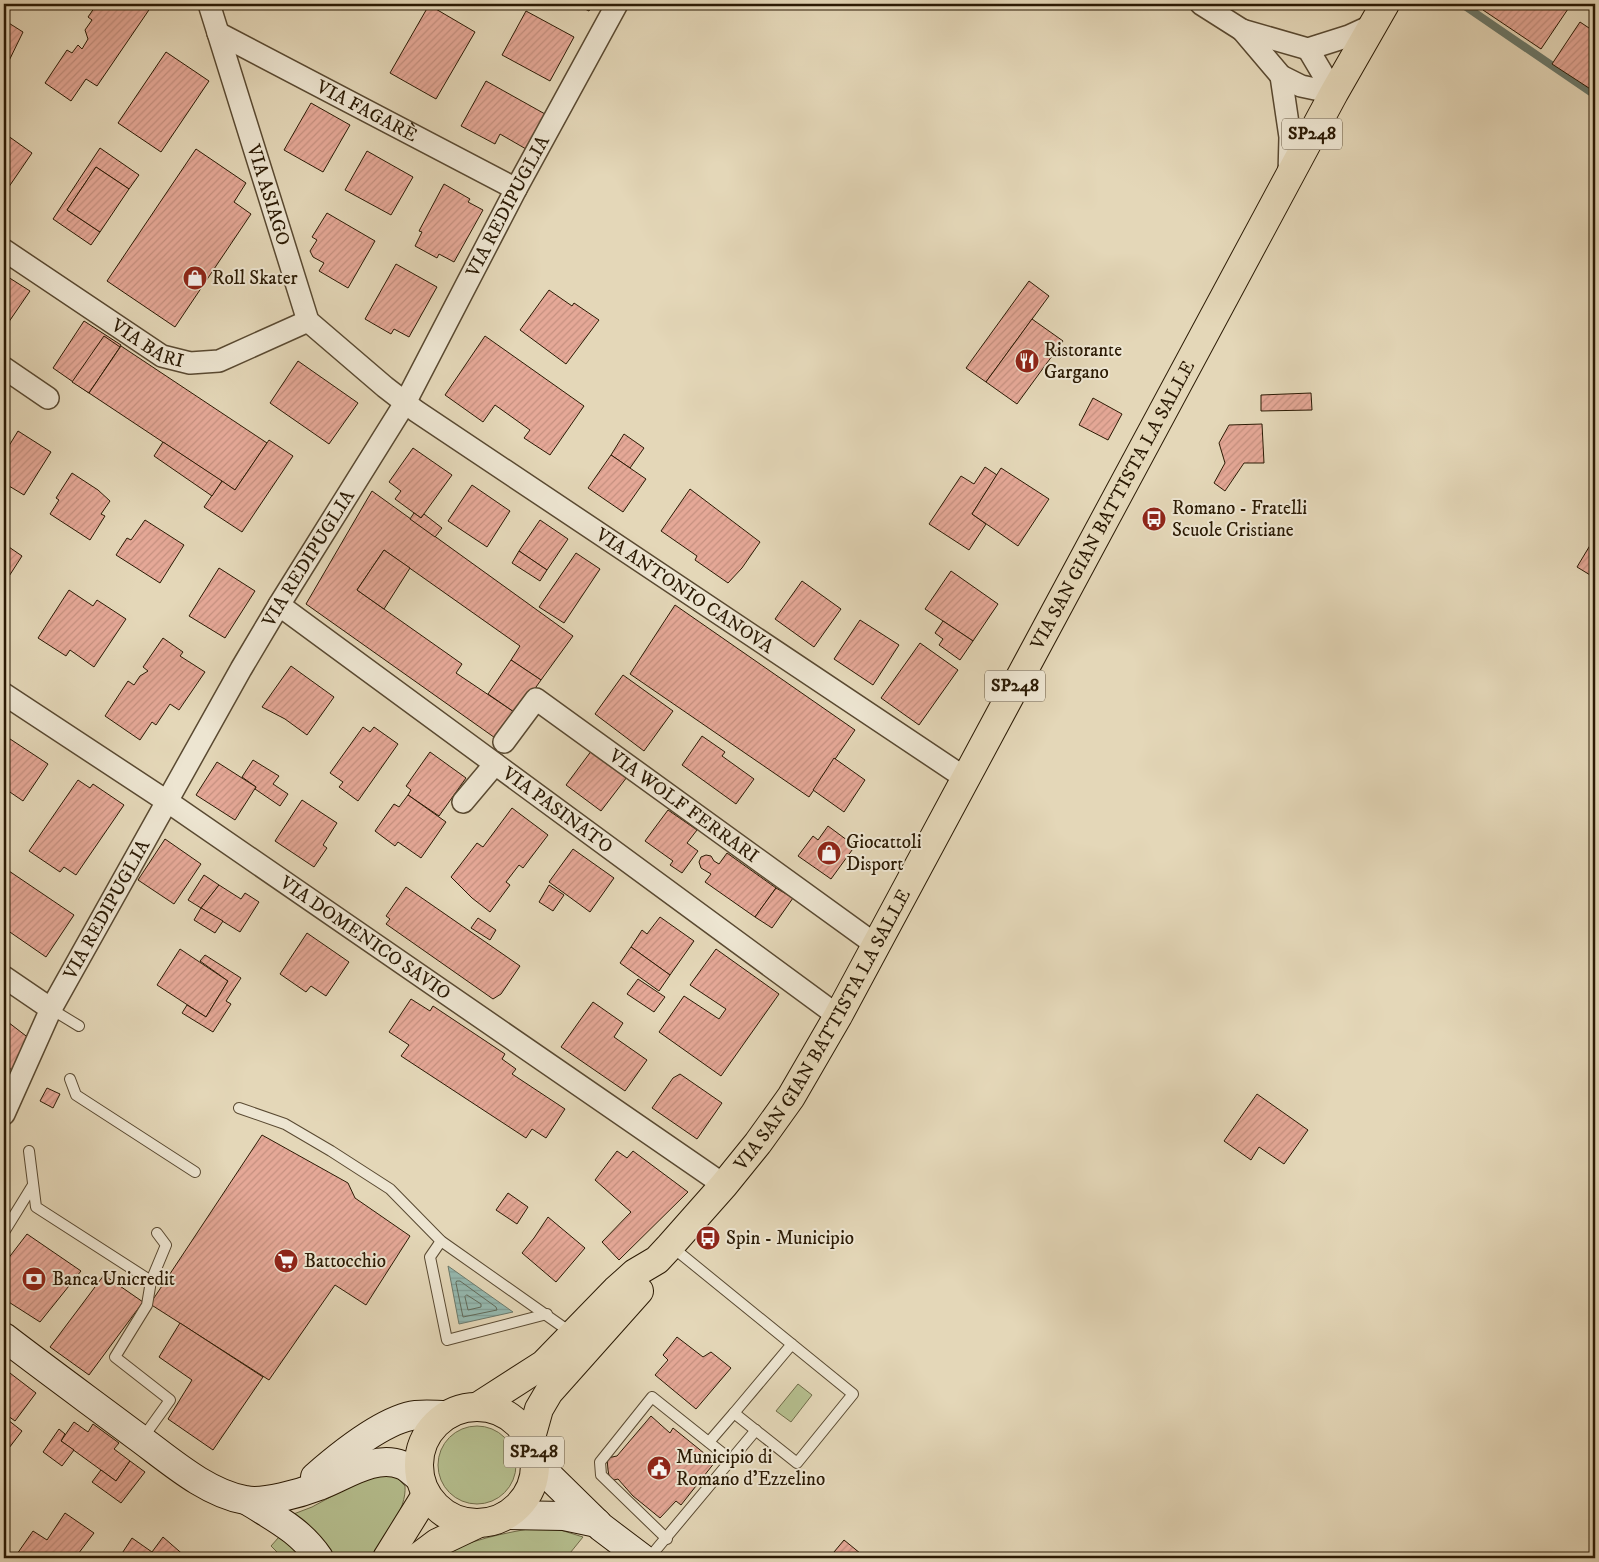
<svg xmlns="http://www.w3.org/2000/svg" width="1599" height="1562" font-family="'IM FELL DW Pica',serif">
<style>
.green{fill:#b5be8e;stroke:#706c49}
.water{fill:url(#water-rules);stroke:#6b796b}
.lines{fill:none;stroke-linecap:round;stroke-linejoin:round}
.shore{stroke:#606a5a;stroke-width:1}
.stream{stroke:#6b796b;stroke-width:8}
.building{fill:url(#building-hatch);stroke:#2b1a04}
.lane-casing{stroke:#594931;stroke-width:12}
.street-casing{stroke:#594931;stroke-width:24}
.secondary-casing{stroke:#2b1a04;stroke-width:30}
.primary-casing{stroke:#2b1a04;stroke-width:30}
.lane{stroke:#ede5d1;stroke-width:10}
.street{stroke:#ede5d1;stroke-width:21}
.secondary{stroke:#ede5d1;stroke-width:28}
.primary{stroke:#e4d7b8;stroke-width:28}
.labels{text-anchor:middle;dominant-baseline:central;stroke-width:4;stroke-linejoin:round;paint-order:stroke}
.shield{fill:#ede5d1;stroke:#655742;stroke-width:1}
.shield-label{font-size:18px;font-weight:bold;fill:#2b1a04}
.street-label{font-size:19px;fill:#2b1a04;stroke:#ede5d1}
.poi-label{font-size:19px;fill:#2b1a04;stroke:#ede5d1;text-anchor:start}
</style>
<defs>
<pattern id="water-rules" width="6" height="5" patternUnits="userSpaceOnUse" patternTransform="scale(1.25)"><rect width="6" height="5" fill="#95b9b0"/><path d="M0 2.5h6" fill="none" stroke="#819e96"/></pattern>
<pattern id="building-hatch" width="6" height="6" patternUnits="userSpaceOnUse" patternTransform="scale(1.25)"><rect width="6" height="6" fill="#e5a897"/><path d="M-1 1l2-2M0 6l6-6M5 7l2-2" fill="none" stroke="#c59080"/></pattern>
</defs>
<rect width="100%" height="100%" fill="#e4d7b8"/>
<filter id="stains"><feTurbulence type="fractalNoise" baseFrequency=".004" numOctaves="4"/><feColorMatrix values="0 0 0 0 .2 0 0 0 0 .09 0 0 0 0 .02 0 0 0 .5 -.17"/></filter>
<radialGradient id="worn" r=".72"><stop offset=".6" stop-color="#630" stop-opacity="0"/><stop offset="1" stop-color="#630" stop-opacity=".3"/></radialGradient>
<g class="green">
<path d="M798,1384L812,1395L791,1422L776,1411Z"/>
<circle cx="477" cy="1465" r="39"/>
<path d="M389,1475L397,1478L405,1486C407,1509 384,1539 372,1558H329L291,1515L312,1507L367,1477Z"/>
<path d="M540,1527L554,1528L583,1537L566,1558H436C467,1540 504,1533 540,1527Z"/>
<path d="M279,1537H283L305,1558H283L271,1546Z"/>
</g>
<path class="water" d="M448,1266L513,1312L459,1324Z"/>
<g class="lines">
<g class="shore">
<path d="M457,1281H460L496,1307L497,1310L463,1317L456,1283Z"/>
<path d="M467,1295L481,1304V1307L468,1310L465,1297Z"/>
</g>
<path class="stream" d="M1462,4L1595,95"/>
</g>
<g class="building">
<path d="M97,4H153L97,86L86,79L71,101L45,83L67,50L72,53L78,45L82,49L88,39L85,30L92,20L88,17Z"/>
<path d="M575,4H593L589,11Z"/>
<path d="M1487,4H1567L1570,6L1541,49L1483,10Z"/>
<path d="M429,5L475,32L436,99L390,73Z"/>
<path d="M526,11L574,37L550,81L502,55Z"/>
<path d="M4,20L23,32L4,71Z"/>
<path d="M1580,22L1595,32V92L1552,64Z"/>
<path d="M166,52L209,81L161,152L118,123Z"/>
<path d="M486,81L545,114L526,149L500,134L495,144L461,126Z"/>
<path d="M311,103L350,125L323,172L284,150Z"/>
<path d="M4,133L32,153L4,194Z"/>
<path d="M100,148L139,175L129,189L96,167L67,210L100,232L91,245L53,219Z"/>
<path d="M196,149L246,183L234,202L251,214L175,327L107,281Z"/>
<path d="M367,151L413,177L391,215L345,190Z"/>
<path d="M96,167L129,189L100,232L67,210Z"/>
<path d="M444,184L470,199L468,202L483,210L454,262L439,254L437,258L415,246L422,232L419,231Z"/>
<path d="M327,213L375,241L348,288L319,271L324,263L313,257L310,251L317,240L312,237Z"/>
<path d="M396,264L437,287L409,337L394,329L391,334L365,319Z"/>
<path d="M8,277L30,291L4,329V284Z"/>
<path d="M1029,281L1049,296L986,382L966,368Z"/>
<path d="M549,290L572,306L574,303L599,320L566,364L520,330Z"/>
<path d="M1032,319L1063,341L1017,404L986,382Z"/>
<path d="M84,321L121,345L89,393L53,368Z"/>
<path d="M104,336L120,347L89,393L72,382Z"/>
<path d="M485,336L584,406L550,455L524,438L530,430L495,405L483,422L445,395Z"/>
<path d="M121,346L267,443L235,490L89,393Z"/>
<path d="M298,361L358,403L329,444L270,403Z"/>
<path d="M1311,393L1312,410L1261,411V395Z"/>
<path d="M1093,398L1122,414L1108,440L1079,425Z"/>
<path d="M1262,424L1264,463H1244L1225,491L1214,483L1225,463L1219,443L1229,425Z"/>
<path d="M18,431L51,452L24,495L4,483V454Z"/>
<path d="M624,434L644,448L630,468L611,455Z"/>
<path d="M269,440L293,456L242,532L204,507L222,481L235,490Z"/>
<path d="M163,442L222,481L212,496L154,456Z"/>
<path d="M413,448L452,475L421,518L395,499L401,491L389,482Z"/>
<path d="M611,455L646,479L623,512L588,488Z"/>
<path d="M985,467L997,475L972,514L986,524L969,550L929,524L961,476L974,484Z"/>
<path d="M1001,468L1049,499L1018,546L972,514Z"/>
<path d="M72,473L98,490L110,501L101,514L105,516L90,540L50,514L59,500L56,498Z"/>
<path d="M472,485L510,511L487,547L448,521Z"/>
<path d="M690,489L760,542L742,568L728,583L695,560L697,556L661,531Z"/>
<path d="M372,491L573,636L541,680L511,660L520,646L384,550L357,590L462,664L456,673L517,714L498,740L306,604Z"/>
<path d="M414,513L421,518L424,514L442,528L435,537L410,519Z"/>
<path d="M145,520L184,545L160,583L116,555L127,538L131,540Z"/>
<path d="M540,520L568,539L547,570L519,551Z"/>
<path d="M1595,537V578L1577,567Z"/>
<path d="M4,538L9,541L6,545L22,556L4,584Z"/>
<path d="M384,550L410,568L384,609L357,590Z"/>
<path d="M519,551L547,570L540,581L512,563Z"/>
<path d="M576,553L600,569L564,623L539,607Z"/>
<path d="M219,568L255,591L225,638L189,616Z"/>
<path d="M951,571L998,604L973,641L925,609Z"/>
<path d="M802,581L841,609L814,647L775,619Z"/>
<path d="M69,590L93,606L97,600L126,619L94,667L70,650L66,656L38,638Z"/>
<path d="M675,605L855,730L809,797L630,674Z"/>
<path d="M860,620L899,645L873,685L834,659Z"/>
<path d="M943,621L973,641L960,660L939,645L943,639L935,633Z"/>
<path d="M163,638L183,652L180,656L205,672L179,710L170,704L156,725L152,722L140,740L105,716L128,681L134,685L140,676L148,671L143,667Z"/>
<path d="M920,643L958,670L919,725L881,698Z"/>
<path d="M511,660L541,680L517,714L488,694Z"/>
<path d="M291,666L334,697L307,735L285,719L262,707Z"/>
<path d="M623,675L673,711L644,751L595,714Z"/>
<path d="M363,727L370,732L374,727L398,744L358,801L339,787L343,782L330,773Z"/>
<path d="M4,735L48,764L23,801L4,788Z"/>
<path d="M702,736L725,752L722,756L754,779L736,804L682,765Z"/>
<path d="M592,750L627,777L601,811L566,785Z"/>
<path d="M430,752L466,778L439,816L408,795L411,790L406,786Z"/>
<path d="M834,758L865,780L844,812L813,790Z"/>
<path d="M253,760L279,776L273,784L288,794L280,806L255,789L256,787L242,777Z"/>
<path d="M217,762L256,787L235,820L196,795Z"/>
<path d="M78,780L90,788L93,784L124,805L76,875L64,867L60,872L29,851Z"/>
<path d="M408,795L446,822L421,858L398,842L395,846L375,831L394,804L399,807Z"/>
<path d="M302,800L337,823L323,845L327,848L314,867L275,841Z"/>
<path d="M512,808L548,835L523,868L519,865L506,882L510,885L490,912L472,898L451,877L477,843L483,847Z"/>
<path d="M668,810L697,830L687,843L698,851L682,873L670,865L673,861L645,841Z"/>
<path d="M828,826L855,846L831,879L798,856L813,836L818,840Z"/>
<path d="M165,839L201,864L174,904L138,880Z"/>
<path d="M573,849L614,878L590,912L549,882Z"/>
<path d="M727,853L776,888L755,917L705,882L711,874L701,868L699,862L701,857L706,855L711,856L714,861L719,864Z"/>
<path d="M9,871L74,915L46,957L4,928V879Z"/>
<path d="M204,875L219,885L201,908L188,900Z"/>
<path d="M219,885L241,899L245,893L259,902L240,932L201,908Z"/>
<path d="M549,885L564,895L553,911L539,902Z"/>
<path d="M406,887L520,966L501,994L493,999L386,924L390,919L386,916Z"/>
<path d="M776,888L793,898L772,928L755,917Z"/>
<path d="M201,908L223,921L215,933L194,920Z"/>
<path d="M660,917L694,941L670,975L631,947L642,930L647,934Z"/>
<path d="M478,918L496,930L490,940L471,928Z"/>
<path d="M307,933L349,962L326,996L311,986L306,992L280,974Z"/>
<path d="M631,947L670,975L659,991L620,963Z"/>
<path d="M180,949L228,981L206,1017L157,985Z"/>
<path d="M716,949L779,994L721,1076L659,1032L684,996L719,1019L726,1009L690,985Z"/>
<path d="M205,955L241,978L226,1001L231,1004L213,1032L182,1013L187,1005L206,1017L228,981L200,961Z"/>
<path d="M638,979L665,997L654,1012L627,994Z"/>
<path d="M411,999L430,1011L433,1006L505,1054L502,1059L516,1069L512,1074L565,1109L546,1138L532,1129L526,1138L401,1056L409,1045L389,1032Z"/>
<path d="M593,1002L623,1023L614,1037L647,1060L625,1091L561,1047Z"/>
<path d="M4,1019L30,1039L17,1073L4,1065Z"/>
<path d="M680,1074L722,1103L697,1139L652,1108L673,1078Z"/>
<path d="M47,1088L60,1094L53,1108L40,1101Z"/>
<path d="M1257,1094L1308,1130L1284,1164L1259,1147L1251,1160L1224,1141Z"/>
<path d="M262,1135L348,1183L355,1198L410,1236L366,1305L335,1285L269,1380L150,1304Z"/>
<path d="M617,1151L627,1158L633,1151L688,1192L619,1260L602,1242L631,1212L595,1180Z"/>
<path d="M508,1193L528,1207L517,1224L496,1210Z"/>
<path d="M548,1217L585,1248L556,1282L522,1253L534,1238Z"/>
<path d="M27,1234L81,1271L40,1322L4,1299V1264Z"/>
<path d="M104,1275L143,1302L89,1375L50,1347Z"/>
<path d="M180,1323L263,1377L213,1450L168,1419L192,1380L159,1357Z"/>
<path d="M677,1337L703,1357L711,1352L731,1368L696,1409L655,1375L668,1360L663,1355Z"/>
<path d="M6,1370L36,1393L15,1421L4,1413V1373Z"/>
<path d="M651,1416L670,1433L673,1428L715,1462L681,1505L676,1501L660,1518L633,1496L618,1479L610,1481L608,1470L607,1458L617,1456Z"/>
<path d="M8,1420L22,1431L9,1448L4,1443V1426Z"/>
<path d="M74,1422L88,1432L93,1424L119,1443L114,1449L130,1461L116,1481L61,1441Z"/>
<path d="M59,1429L65,1434L61,1441L74,1450L62,1466L43,1452Z"/>
<path d="M130,1461L145,1472L121,1503L92,1482L101,1470L116,1481Z"/>
<path d="M65,1513L94,1533L75,1558H22L17,1554L33,1531L47,1540Z"/>
<path d="M163,1537L187,1558H161L152,1552Z"/>
<path d="M132,1538L152,1552L161,1558H119Z"/>
<path d="M844,1540L866,1558H829Z"/>
</g>
<g class="lines">
<defs>
<g id="lane">
<path d="M51,1009L79,1026"/>
<path d="M70,1079L76,1095L195,1172"/>
<path d="M239,1108L285,1124L331,1151L390,1189L441,1241L573,1334"/>
<path d="M29,1151L36,1207L151,1281"/>
<path d="M4,1232L33,1185"/>
<path d="M441,1241L430,1257L447,1340L547,1314"/>
<path d="M671,1246C732,1296 793,1345 853,1394L797,1463L734,1413L792,1344"/>
<path d="M142,1439L170,1400L115,1357L147,1305L151,1281L166,1245L157,1233"/>
<path d="M709,1442L734,1413"/>
<path d="M667,1539L601,1475L600,1462L652,1397L731,1460"/>
<path d="M649,1558L756,1430"/>
</g>
<g id="street">
<path id="s1" d="M209,4L308,321L385,387L416,411L965,778"/>
<path d="M1201,4L1242,30L1308,49L1349,36L1373,25"/>
<path d="M1242,30L1281,76L1301,86L1334,93"/>
<path id="s2" d="M218,33L516,189"/>
<path d="M1308,49L1334,93"/>
<path d="M1281,76L1290,137L1289,175"/>
<path id="s3" d="M4,250L162,356L190,363L219,361L308,321"/>
<path d="M4,368L48,398"/>
<path id="s4" d="M279,605L838,1016"/>
<path id="s5" d="M4,694L177,808L724,1185"/>
<path id="s6" d="M504,742L536,699L876,945"/>
<path d="M463,802L495,764"/>
<path d="M4,977L51,1009"/>
<path id="s7" d="M4,1114L51,1009L241,669L279,605L405,403L516,189L617,4"/>
</g>
<g id="secondary">
<path d="M4,1337C47,1370 91,1402 135,1435C167,1458 205,1493 245,1500C263,1504 301,1493 319,1486C344,1477 374,1454 402,1465C408,1467 414,1474 420,1478"/>
<path d="M536,1460L551,1478L601,1527L642,1558"/>
<path d="M315,1477C339,1456 384,1419 416,1415C426,1414 437,1415 447,1415"/>
<path d="M248,1501C276,1519 300,1530 319,1558"/>
<path d="M507,1515L564,1516L597,1523"/>
</g>
<g id="primary">
<circle cx="477" cy="1465" r="58"/>
<path id="s8" d="M477,1407L544,1364L616,1290L635,1273L657,1260L670,1246L724,1185L758,1143L791,1097L838,1016L1334,93L1385,4"/>
<path d="M530,1441L539,1409L549,1392L639,1291"/>
<path d="M387,1558L426,1495"/>
<path d="M417,1558L437,1543L477,1524"/>
</g>
</defs>
<use href="#lane" class="lane-casing"/>
<use href="#street" class="street-casing"/>
<use href="#secondary" class="secondary-casing"/>
<use href="#primary" class="primary-casing"/>
<use href="#lane" class="lane"/>
<use href="#street" class="street"/>
<use href="#secondary" class="secondary"/>
<use href="#primary" class="primary"/>
</g>
<defs>
<symbol id="shop-disc" viewBox="-11 -11 22 22"><circle r="9.5" fill="#8f2418" stroke="#ede5d1"/><path d="M-5-2.5h2.3a2.7 3.5 0 0 1 5.4 0H5L5.5 6h-11ZM-1.5-2.5h3a1.5 2.3 0 0 0-3 0Z" fill="#fff"/></symbol>
<symbol id="restaurant-disc" viewBox="-11 -11 22 22"><circle r="9.5" fill="#8f2418" stroke="#ede5d1"/><path d="M-5-6h1v4h1v-4h1v4h1v-4h1v5L-1.5 .5V6h-2V.5L-5-1ZM5-6V6H3V1.5H1.5Q1.5-4 5-6Z" fill="#fff"/></symbol>
<symbol id="bus-disc" viewBox="-11 -11 22 22"><circle r="9.5" fill="#8f2418" stroke="#ede5d1"/><path d="M-5-6H5V4H4V6H2V4H-2V6H-4V4H-5ZM-3.5-4V0h7V-4ZM-3.5 1.2v1.5H-2V1.2ZM2 1.2v1.5H3.5V1.2Z" fill="#fff"/></symbol>
<symbol id="supermarket-disc" viewBox="-11 -11 22 22"><circle r="9.5" fill="#8f2418" stroke="#ede5d1"/><path d="M-6-5.5h2.5l.6 2H6L4.5 2H-2.5L-4.4-4H-6ZM-1.5 3.2a1.3 1.3 0 1 0 .1 0ZM3 3.2a1.3 1.3 0 1 0 .1 0Z" fill="#fff"/></symbol>
<symbol id="bank-disc" viewBox="-11 -11 22 22"><circle r="9.5" fill="#8f2418" stroke="#ede5d1"/><path d="M-6-4H6V4H-6ZM0-2.3a2.3 2.3 0 1 0 0 4.6a2.3 2.3 0 1 0 0-4.6Z" fill="#fff"/></symbol>
<symbol id="civic-disc" viewBox="-11 -11 22 22"><circle r="9.5" fill="#8f2418" stroke="#ede5d1"/><path d="M-.6-6.5H3V-4.5H.6V-3L4-1V1h2V6H-6V1h2V-1L-.6-3ZM-1.2 2.5V6h2.4V2.5Z" fill="#fff"/></symbol>
</defs>
<g fill-rule="evenodd">
<use href="#shop-disc" x="181" y="264" width="28" height="28"/>
<use href="#restaurant-disc" x="1013" y="347" width="28" height="28"/>
<use href="#bus-disc" x="1140" y="505" width="28" height="28"/>
<use href="#shop-disc" x="815" y="839" width="28" height="28"/>
<use href="#bus-disc" x="694" y="1224" width="28" height="28"/>
<use href="#supermarket-disc" x="272" y="1247" width="28" height="28"/>
<use href="#bank-disc" x="20" y="1265" width="28" height="28"/>
<use href="#civic-disc" x="645" y="1454" width="28" height="28"/>
</g>
<g class="labels">
<g class="shield">
<rect x="1282" y="118.5" width="60" height="31" rx="4"/>
<rect x="985" y="670.5" width="60" height="31" rx="4"/>
<rect x="504" y="1436.5" width="60" height="31" rx="4"/>
</g>
<g class="shield-label">
<text x="1312" y="134">SP248</text>
<text x="1015" y="686">SP248</text>
<text x="534" y="1452">SP248</text>
</g>
<g class="street-label">
<text stroke="none"><textPath href="#s2" startOffset="168">VIA FAGARÈ</textPath></text>
<text stroke="none"><textPath href="#s1" startOffset="200">VIA ASIAGO</textPath></text>
<text stroke="none"><textPath href="#s7" startOffset="1039">VIA REDIPUGLIA</textPath></text>
<text stroke="none"><textPath href="#s3" startOffset="172">VIA BARI</textPath></text>
<text stroke="none"><textPath href="#s8" startOffset="1119">VIA SAN GIAN BATTISTA LA SALLE</textPath></text>
<text stroke="none"><textPath href="#s7" startOffset="634">VIA REDIPUGLIA</textPath></text>
<text stroke="none"><textPath href="#s1" startOffset="796">VIA ANTONIO CANOVA</textPath></text>
<text stroke="none"><textPath href="#s6" startOffset="236">VIA WOLF FERRARI</textPath></text>
<text stroke="none"><textPath href="#s4" startOffset="346">VIA PASINATO</textPath></text>
<text stroke="none"><textPath href="#s7" startOffset="229">VIA REDIPUGLIA</textPath></text>
<text stroke="none"><textPath href="#s5" startOffset="436">VIA DOMENICO SAVIO</textPath></text>
<text stroke="none"><textPath href="#s8" startOffset="519">VIA SAN GIAN BATTISTA LA SALLE</textPath></text>
</g>
<g class="poi-label">
<text x="212" y="278">Roll Skater</text>
<text x="1044" y="350">Ristorante<tspan x="1044" dy="22">Gargano</tspan></text>
<text x="1172" y="508">Romano - Fratelli<tspan x="1172" dy="22">Scuole Cristiane</tspan></text>
<text x="846" y="842">Giocattoli<tspan x="846" dy="22">Disport</tspan></text>
<text x="726" y="1238">Spin - Municipio</text>
<text x="304" y="1261">Battocchio</text>
<text x="52" y="1279">Banca Unicredit</text>
<text x="676" y="1457">Municipio di<tspan x="676" dy="22">Romano d'Ezzelino</tspan></text>
</g>
</g>
<rect width="1599" height="1562" fill="none" stroke="#e4d7b8" stroke-width="20"/>
<rect x="5" y="5" width="1589" height="1552" fill="none" stroke="#2b1a04" stroke-width="2.5"/>
<rect x="10" y="10" width="1579" height="1542" fill="none" stroke="#2b1a04"/>
<rect width="100%" height="100%" filter="url(#stains)"/>
<rect width="100%" height="100%" fill="url(#worn)"/>
</svg>
